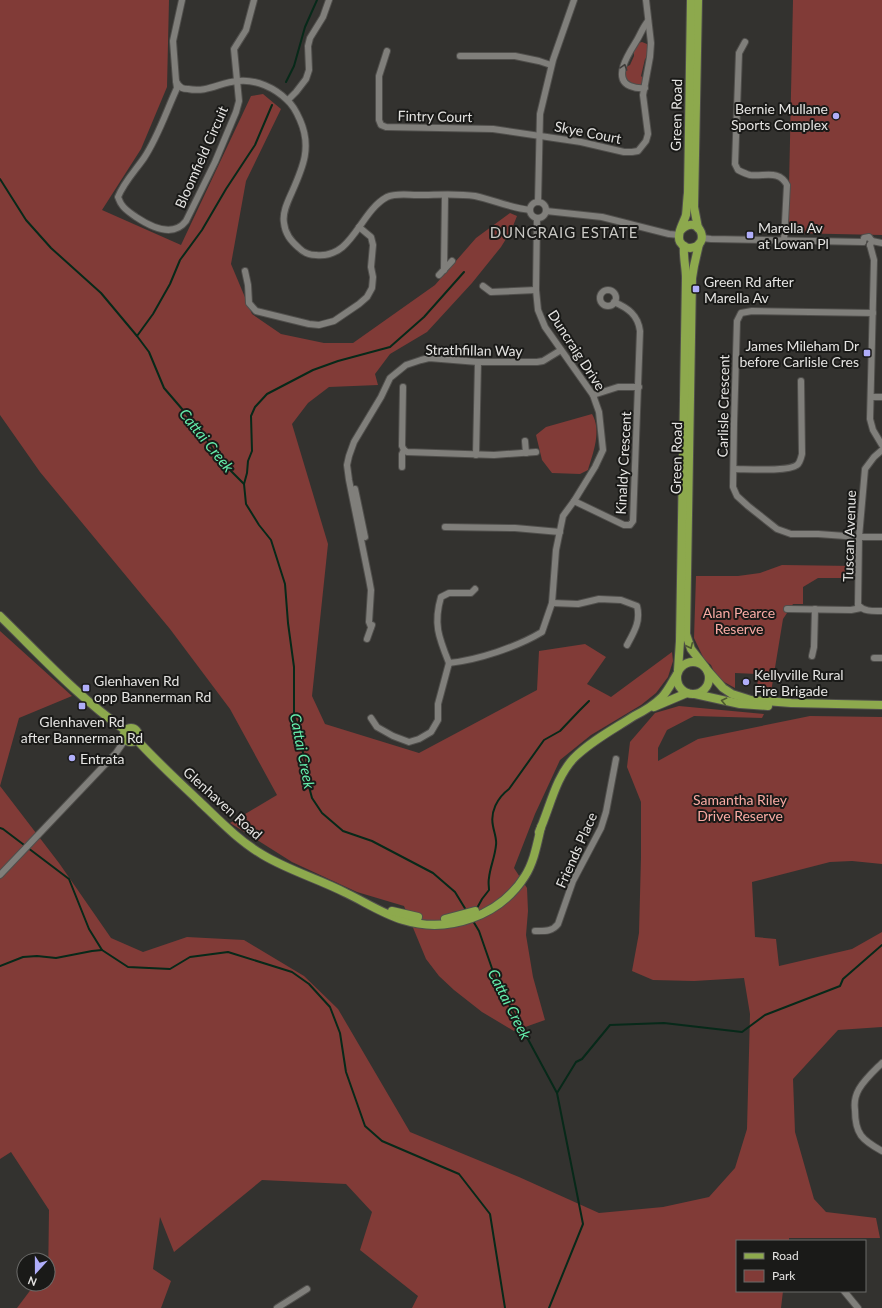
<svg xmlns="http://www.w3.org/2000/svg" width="882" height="1308" font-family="Lato,sans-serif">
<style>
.green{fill:#813b37}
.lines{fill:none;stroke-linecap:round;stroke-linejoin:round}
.stream{stroke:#072919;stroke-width:2}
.minor-casing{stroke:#504f4c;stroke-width:8}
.major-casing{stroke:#504f4c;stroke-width:10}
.minor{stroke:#807f7b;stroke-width:6}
.major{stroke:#8da94d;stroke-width:8}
.oneway{stroke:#3e3d3b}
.oneway2{stroke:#4e5a30}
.poi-dot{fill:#b0aefa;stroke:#1a1a18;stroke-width:1.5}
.labels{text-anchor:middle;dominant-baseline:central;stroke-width:4;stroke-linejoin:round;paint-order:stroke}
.poi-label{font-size:14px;fill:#e5e4e2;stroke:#1a1a18;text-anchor:start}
.street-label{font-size:14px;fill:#e5e4e2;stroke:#1a1a18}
.park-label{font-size:14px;fill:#f9aba4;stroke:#1a1a18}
.neighbourhood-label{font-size:15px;letter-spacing:1px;fill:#c7c6c2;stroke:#1a1a18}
.water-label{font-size:15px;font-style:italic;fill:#64eeac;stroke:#1a1a18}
</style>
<rect width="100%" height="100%" fill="#33322f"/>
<g class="green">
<path d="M0,0H169L167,87L141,149L102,210L181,245L251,96L263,94L281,109L246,181L231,264L252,314L281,334L324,343H353L435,285L476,238L510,213L517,216L511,231L501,247L472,283L427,332L390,354L375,374L378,385L329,387L308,403L292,424L328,544L312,696L325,724L419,753L537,690L539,651L585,644L606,657L587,684L611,697L672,652L673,661L668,677L656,693L641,705L591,735L560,760L535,814L514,868L527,888L528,911L526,935L533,977L545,1020L514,1031L482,1012L454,990L439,976L426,959L404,906L357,892L292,862L230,823L277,795L230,709L170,629L40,472L0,415Z"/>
<path d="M793,0H882V235L788,233Z"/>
<path d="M642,42L647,44L649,49L648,56L645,59L641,76L643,78V82L641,86L626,83L624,72L626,67L630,65L634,56V49L638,43Z"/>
<path d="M592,414C602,431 593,453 588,470L580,474L552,473L542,460L536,435L546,427Z"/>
<path d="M782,565L854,566V578H818L803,587V604H793L783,619L771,692H758L757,674L735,673V688L717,678L711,665L704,659L694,638L696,576H738L760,573Z"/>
<path d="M0,631L72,696L19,718L0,786L59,863L111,938L143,952L187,937L244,940L304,976L338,1009L410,1132L519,1177L599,1213L663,1207L709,1197L735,1168L747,1129L750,1014L744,978L694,981L653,980L632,971L639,933L641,857V802L627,767L630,742L655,713L679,706L764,714L762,718L694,716L667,730L658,748V761L698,739L810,716L882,717V864L852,861L830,862L752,882L755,937L776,939L779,966L852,949L882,932V1027L838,1030L793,1079L795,1132L814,1199L826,1212L876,1218L880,1238H789V1241H737V1291H783L781,1308H412L418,1296L360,1250L372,1212L346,1184L262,1180L174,1252L160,1217L153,1269L171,1281L161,1308H17L35,1284H48L49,1210L11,1152L0,1159Z"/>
</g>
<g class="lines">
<g class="stream">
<path d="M286,82L294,66L305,27L317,0"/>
<path d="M0,179L26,220L51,248L101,293L137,336L149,352L164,388L201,431L220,460L244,484L246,504L259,525L271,540L285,584L288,623L294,667V716L300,735L308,783L312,798L322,813L343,831L372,841L433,873L455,892L466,910"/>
<path d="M137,336L153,314L170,284L180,260L202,230L226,189L255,145L272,105"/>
<path d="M244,484L247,473L248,461L252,451L251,416L255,407L267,394L313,370L338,361L390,347L424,317L464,272"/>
<path d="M0,828L3,829L69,879L89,929L102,950L128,967L170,969L190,957L228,952L292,972L309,984L330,1007L340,1033L346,1072L365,1126L382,1141L459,1174L490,1214L505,1308"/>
<path d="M476,910L482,899L489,890C489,886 488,882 489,878C490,867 495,857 496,845C497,839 494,832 493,826C490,812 497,798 509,789L544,740L560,731L579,711L589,701"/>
<path d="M473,921L479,931L496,980L557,1093L583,1224L549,1308"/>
<path d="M0,966L23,957L37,956L56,958L92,951L102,950"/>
<path d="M557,1093L576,1062L582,1059L610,1025L664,1023L742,1032L765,1015L840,986L843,979L882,945"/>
</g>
<defs>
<g id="minor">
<path d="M182,0L173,41L176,81C177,83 180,87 182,88C184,89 186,89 188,89C208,93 220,82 238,81C256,79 275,88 287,100C293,105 297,113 300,120C312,147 303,167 292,192C288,201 282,213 284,223C285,234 291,241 299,248C303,252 310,255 316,255C353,259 359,212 387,197C396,193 408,195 417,195C436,195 456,193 475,196C494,200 510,208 530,210"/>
<path d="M745,42L739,53L735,164L738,170C742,172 746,174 750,175C764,177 779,169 787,185L784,241"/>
<path d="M387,51L379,76V120L381,125L386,127L493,129L581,142L624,152H632L638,151L646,141L648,134L643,95L650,57L651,43L646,0"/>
<path d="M460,56H515L539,61L551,65"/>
<path d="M176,81L177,88C166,112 158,137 144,158C135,171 124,182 118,197C119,199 120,203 122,205C125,210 132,214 136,217C151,227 173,238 186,221L215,162L236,112L239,101L234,49L246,30L254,0"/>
<path d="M645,88C639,89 635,88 630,86C611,78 631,50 637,40C641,33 643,27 648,21"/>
<path d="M288,100L296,92L306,79L309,70L308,46L310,38L323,17L329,0"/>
<path d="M538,202L540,114L553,60L574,0"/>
<circle cx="538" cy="210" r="8"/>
<path d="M546,211L602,217L669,234L679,235"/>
<path d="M702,238L711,239L863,242"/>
<path d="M872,241L882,243"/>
<path d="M863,242L864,238L869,237L872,241L870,245"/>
<path d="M870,245L874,260L870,419L873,430L882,445"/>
<path d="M444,270L445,195"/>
<path d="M245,271L248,285L249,303L256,311L309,324L319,325L334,321L359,304L367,297L372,288L373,277L371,267L373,245L371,237L359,227"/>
<path d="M439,275L452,261"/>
<path d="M483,286L491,292L536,290"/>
<circle cx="608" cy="298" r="8"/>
<path d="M873,313L752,311L741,313L737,321L734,423L733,487L737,496L748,506L777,529L791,534H818L859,537H882"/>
<path d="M403,387L402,446L404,450L407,452L494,455L536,452"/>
<path d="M593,395L618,387H639"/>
<path d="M871,397H882"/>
<path d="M525,441L526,453"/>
<path d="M882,450L874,457L865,469L859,537L858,605C864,612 874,611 882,611"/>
<path d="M476,455L478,362"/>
<path d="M402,467V454L404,450"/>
<path d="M734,469C746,469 788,472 797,465C800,463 801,458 802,454L801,381"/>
<path d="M355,489L365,537"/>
<path d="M574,501L624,525H630L633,521L640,331C638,315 628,308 614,302"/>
<path d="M445,527L515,528L560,532"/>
<path d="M552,603L578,604L599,599L621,600L637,606C641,621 634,632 627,645"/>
<path d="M787,609L851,610L861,608"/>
<path d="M371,627L369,622L371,590L369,579L349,480L347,465L349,456L354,442L381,397L390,378L406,365L421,360L429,358L478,362H537L543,361L561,350"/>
<path d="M367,639L372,625"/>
<path d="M812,656L814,647L815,609"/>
<path d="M874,658H882"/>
<path d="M449,663C478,660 517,647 542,632L552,603L556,550L563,516L574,501L595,467L603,450L599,412L593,395L545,327L538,310L536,290L537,218"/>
<path d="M449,663C439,638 433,624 441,597L449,593H471L475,589"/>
<path d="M371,718L377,727L393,736L409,742L419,739L431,732L438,720V704L449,663"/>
<path d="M0,875L116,753L125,740"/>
<path d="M535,931C544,931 552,932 558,924L573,881L601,828L606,812L616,759"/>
<path d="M882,1063C874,1071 865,1079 859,1089C855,1096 854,1103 855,1110C855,1134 862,1140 882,1151"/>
<path d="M844,1291L858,1308"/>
<path d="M277,1308L307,1289"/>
</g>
<g id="major">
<path d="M698,0L694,207L698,228"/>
<path d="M681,230C700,212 712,247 690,248C686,248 682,245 680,242C676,234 684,222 686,215C687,207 687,200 688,193L691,0"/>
<path d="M699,244L694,266L692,278L686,634L691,649L705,667"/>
<path d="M0,616C40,655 79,698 125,730"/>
<circle cx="693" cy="678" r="16"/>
<path d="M678,670L680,641L686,278C686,267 683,257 684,246"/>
<path d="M707,670L723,688L732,694L751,700L791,703L882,705"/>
<path d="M695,694L740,704L768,706"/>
<path d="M654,707L687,693"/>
<circle cx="131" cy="735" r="7"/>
<path d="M137,740C156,761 178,781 199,801C219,820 239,841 263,855C290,871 319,879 346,893C365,902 383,914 403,920C448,934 500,916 525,876C534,862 537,844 541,827"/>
<path d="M539,832C550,808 555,778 574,758C591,741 614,729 634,716C644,711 654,705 662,697C668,691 672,682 677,674"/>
<path d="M392,911L418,917"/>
<path d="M445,919L475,911"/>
</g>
</defs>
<use href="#minor" class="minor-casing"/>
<use href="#major" class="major-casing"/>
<use href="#minor" class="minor"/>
<use href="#major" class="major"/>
</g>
<defs><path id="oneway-chevron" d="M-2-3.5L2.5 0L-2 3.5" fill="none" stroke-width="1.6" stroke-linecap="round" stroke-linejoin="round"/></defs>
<use class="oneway" href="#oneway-chevron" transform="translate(624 67) rotate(-72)"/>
<g class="oneway2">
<use href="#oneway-chevron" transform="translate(690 646) rotate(65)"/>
<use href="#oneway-chevron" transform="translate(724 701) rotate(-168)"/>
</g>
<g class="poi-dot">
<circle cx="836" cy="116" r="4"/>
<rect x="746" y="231" width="8" height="8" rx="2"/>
<rect x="692" y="285" width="8" height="8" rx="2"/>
<rect x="863" y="349" width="8" height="8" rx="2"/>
<circle cx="746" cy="682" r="4"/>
<rect x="82" y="684" width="8" height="8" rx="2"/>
<rect x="78" y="702" width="8" height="8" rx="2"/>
<circle cx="72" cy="758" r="4"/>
</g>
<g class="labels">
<g class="poi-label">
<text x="828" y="108" text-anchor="end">Bernie Mullane<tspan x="828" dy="16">Sports Complex</tspan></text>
<text x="758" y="227">Marella Av<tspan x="758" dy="16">at Lowan Pl</tspan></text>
<text x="704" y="281">Green Rd after<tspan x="704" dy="16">Marella Av</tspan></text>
<text x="859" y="345" text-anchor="end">James Mileham Dr<tspan x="859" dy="16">before Carlisle Cres</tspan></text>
<text x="754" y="674">Kellyville Rural<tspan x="754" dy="16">Fire Brigade</tspan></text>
<text x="94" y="680">Glenhaven Rd<tspan x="94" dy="16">opp Bannerman Rd</tspan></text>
<text x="82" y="721" text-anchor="middle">Glenhaven Rd<tspan x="82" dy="16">after Bannerman Rd</tspan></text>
<text x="80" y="758">Entrata</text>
</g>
<g class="street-label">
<text transform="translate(676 115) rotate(-89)">Green Road</text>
<text transform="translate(435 116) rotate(1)">Fintry Court</text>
<text transform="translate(588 132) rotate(11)">Skye Court</text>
<text transform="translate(201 157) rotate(-66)">Bloomfield Circuit</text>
<text transform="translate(474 350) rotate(1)">Strathfillan Way</text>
<text transform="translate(577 350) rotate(57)">Duncraig Drive</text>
<text transform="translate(723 406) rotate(-89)">Carlisle Crescent</text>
<text transform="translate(676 458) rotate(-89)">Green Road</text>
<text transform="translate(623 463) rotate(-87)">Kinaldy Crescent</text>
<text transform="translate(849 536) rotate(-88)">Tuscan Avenue</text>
<text transform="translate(223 803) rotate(42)">Glenhaven Road</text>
<text transform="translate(576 850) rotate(-66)">Friends Place</text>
</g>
<g class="park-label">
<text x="739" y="612">Alan Pearce<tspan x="739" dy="16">Reserve</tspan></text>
<text x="740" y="799">Samantha Riley<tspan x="740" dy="16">Drive Reserve</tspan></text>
</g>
<g class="neighbourhood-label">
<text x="564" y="232">DUNCRAIG ESTATE</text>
</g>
<g class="water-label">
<text transform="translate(207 440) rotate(51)">Cattai Creek</text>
<text transform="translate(303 751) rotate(79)">Cattai Creek</text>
<text transform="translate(510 1004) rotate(63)">Cattai Creek</text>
</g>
</g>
<rect x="736" y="1240" width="130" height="52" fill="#1a1a18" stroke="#6b6b69"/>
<rect x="744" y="1253" width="20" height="6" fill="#8da94d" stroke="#6b6b69"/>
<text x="772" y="1260" font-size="12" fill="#e5e4e2">Road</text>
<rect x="744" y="1270" width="20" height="12" fill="#813b37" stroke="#6b6b69"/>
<text x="772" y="1280" font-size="12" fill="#e5e4e2">Park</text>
<g transform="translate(36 1272) rotate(201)"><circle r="19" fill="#1a1a18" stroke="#6b6b69"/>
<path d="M0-3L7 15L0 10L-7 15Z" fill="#b0aefa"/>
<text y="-6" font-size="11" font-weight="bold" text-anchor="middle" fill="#e5e4e2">N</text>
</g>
</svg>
